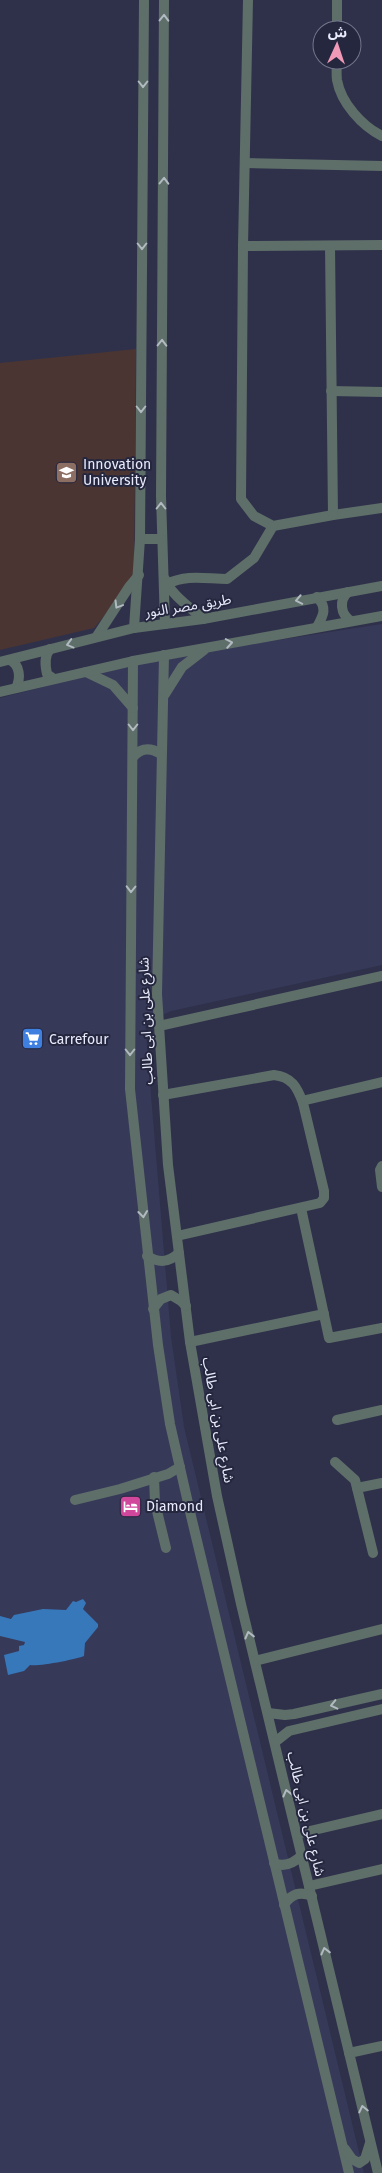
<svg xmlns="http://www.w3.org/2000/svg" width="382" height="2173" font-family="'Fira Sans','Noto Sans Arabic',sans-serif">
<style>
.built{fill:#373959}
.education{fill:#4a3533}
.water{fill:#3778bb}
.lines{fill:none;stroke-linecap:round;stroke-linejoin:round}
.minor{stroke:#5e6e69;stroke-width:10}
.oneway{stroke:#b1b9c1}
.labels{text-anchor:middle;dominant-baseline:central;stroke-width:4;stroke-linejoin:round;paint-order:stroke}
.poi-label{font-size:14px;fill:#e9ebfc;stroke:#25273f;text-anchor:start}
.street-label{font-size:14px;fill:#e9ebfc;stroke:#25273f}
</style>
<rect width="100%" height="100%" fill="#2f314a"/>
<path class="built" d="M382,624V965L171,1011L145,1023L171,1337L184,1427L364,2173H0V698L148,660Z"/>
<path class="education" d="M136,349L134,581L94,628L0,650V363Z"/>
<path class="water" d="M83,1599L86,1603L83,1609L98,1624V1627L85,1643L84,1656C78,1659 37,1667 30,1665L24,1671L8,1675L4,1655L19,1651V1646L24,1645L25,1642L0,1636V1616L11,1619L14,1615L43,1609L66,1610L73,1601L76,1602Z"/>
<g class="lines">
<g class="minor">
<path d="M164,0L161,496L165,624"/>
<path d="M248,0L243,246L241,499L254,516L273,526L333,515L382,508"/>
<path d="M337,0V30"/>
<path d="M337,60C337,66 336,73 337,80C341,103 362,126 382,136"/>
<path d="M245,163L382,166"/>
<path d="M243,246L382,245"/>
<path d="M330,246L333,515"/>
<path d="M331,391L382,392"/>
<path d="M140,539H161"/>
<path d="M165,579C171,595 191,608 203,619"/>
<path d="M167,584C187,574 206,579 227,579L254,558L273,526"/>
<path d="M348,592C339,600 340,614 351,621"/>
<path d="M317,627C323,616 328,608 317,597"/>
<path d="M134,628L140,539L144,0"/>
<path d="M97,636L129,587L139,575"/>
<path d="M50,649C44,656 45,665 47,674L54,679"/>
<path d="M164,655L157,994L168,1165L190,1342L217,1496L241,1604L378,2173"/>
<path d="M10,660C20,665 21,678 16,688"/>
<path d="M133,661L130,1089L158,1345L170,1424L191,1516L349,2173"/>
<path d="M0,662L134,628L203,619L382,586"/>
<path d="M86,672L113,685L133,708"/>
<path d="M0,692L133,661L382,616"/>
<path d="M165,694L182,667L204,650"/>
<path d="M133,757C141,748 150,747 161,754"/>
<path d="M159,1026L382,976"/>
<path d="M163,1095L274,1075C292,1077 297,1087 303,1103"/>
<path d="M382,1166L380,1170L382,1187"/>
<path d="M301,1208L329,1338L382,1328"/>
<path d="M177,1236L320,1203L324,1198V1191L303,1103L306,1100L382,1082"/>
<path d="M147,1256C159,1263 168,1263 179,1253"/>
<path d="M153,1309L161,1299L171,1295L181,1301L186,1306"/>
<path d="M190,1342L324,1314"/>
<path d="M337,1420L382,1410"/>
<path d="M335,1462L355,1480L373,1553"/>
<path d="M154,1477L155,1503L166,1548"/>
<path d="M357,1488L382,1483"/>
<path d="M75,1500L120,1489L168,1474L180,1467"/>
<path d="M255,1661L382,1629"/>
<path d="M268,1713L285,1715L294,1714L382,1694"/>
<path d="M275,1742L289,1731L382,1709"/>
<path d="M297,1834L382,1814"/>
<path d="M274,1863C285,1868 294,1863 302,1855"/>
<path d="M309,1886L382,1869"/>
<path d="M284,1905C291,1894 300,1891 312,1896"/>
<path d="M349,2053L382,2046"/>
<path d="M345,2149L352,2159L359,2163L365,2159L370,2143"/>
</g>
</g>
<defs><path id="oneway-chevron" d="M-2-3.5L2.5 0L-2 3.5" fill="none" stroke-width="1.6" stroke-linecap="round" stroke-linejoin="round" transform="scale(1.25)"/></defs>
<g class="oneway">
<use href="#oneway-chevron" transform="translate(164 18) rotate(-89)"/>
<use href="#oneway-chevron" transform="translate(143 84) rotate(90)"/>
<use href="#oneway-chevron" transform="translate(164 181) rotate(-89)"/>
<use href="#oneway-chevron" transform="translate(142 246) rotate(90)"/>
<use href="#oneway-chevron" transform="translate(162 343) rotate(-89)"/>
<use href="#oneway-chevron" transform="translate(141 409) rotate(90)"/>
<use href="#oneway-chevron" transform="translate(161 506) rotate(-90)"/>
<use href="#oneway-chevron" transform="translate(299 600) rotate(169)"/>
<use href="#oneway-chevron" transform="translate(118 605) rotate(121)"/>
<use href="#oneway-chevron" transform="translate(229 643) rotate(-10)"/>
<use href="#oneway-chevron" transform="translate(70 644) rotate(165)"/>
<use href="#oneway-chevron" transform="translate(133 727) rotate(90)"/>
<use href="#oneway-chevron" transform="translate(131 889) rotate(91)"/>
<use href="#oneway-chevron" transform="translate(130 1052) rotate(90)"/>
<use href="#oneway-chevron" transform="translate(143 1214) rotate(84)"/>
<use href="#oneway-chevron" transform="translate(249 1635) rotate(-104)"/>
<use href="#oneway-chevron" transform="translate(334 1705) rotate(167)"/>
<use href="#oneway-chevron" transform="translate(287 1793) rotate(-104)"/>
<use href="#oneway-chevron" transform="translate(325 1951) rotate(-104)"/>
<use href="#oneway-chevron" transform="translate(363 2109) rotate(-103)"/>
</g>
<defs>
<symbol id="university-square" viewBox="-11 -11 22 22"><rect x="-9" y="-9" width="18" height="18" rx="4" fill="#8d6e63" stroke="#25273f"/><path d="M0-5L7-2L0 1L-7-2ZM-4 1L0 2.5L4 1V4Q0 6-4 4Z" fill="#fff"/></symbol>
<symbol id="supermarket-square" viewBox="-11 -11 22 22"><rect x="-9" y="-9" width="18" height="18" rx="4" fill="#3f7fe0" stroke="#25273f"/><path d="M-6-5.5h2.5l.6 2H6L4.5 2H-2.5L-4.4-4H-6ZM-1.5 3.2a1.3 1.3 0 1 0 .1 0ZM3 3.2a1.3 1.3 0 1 0 .1 0Z" fill="#fff"/></symbol>
<symbol id="hotel-square" viewBox="-11 -11 22 22"><rect x="-9" y="-9" width="18" height="18" rx="4" fill="#d1479c" stroke="#25273f"/><path d="M-6-4.5h1.5V1H6V5H4.5V3h-9V5H-6ZM-4 0a1.8 1.8 0 1 1 3.6 0ZM.5 0V-2.5h3Q6-2.5 6 0Z" fill="#fff"/></symbol>
</defs>
<g fill-rule="evenodd">
<use href="#university-square" x="54" y="460" width="25" height="25"/>
<use href="#supermarket-square" x="20" y="1026" width="25" height="25"/>
<use href="#hotel-square" x="118" y="1494" width="25" height="25"/>
</g>
<g class="labels">
<g class="poi-label">
<text x="83" y="464">Innovation<tspan x="83" dy="16">University</tspan></text>
<text x="49" y="1039">Carrefour</text>
<text x="146" y="1506">Diamond</text>
</g>
<g class="street-label">
<text transform="translate(188 606) rotate(-9)">طريق مصر النور</text>
<text transform="translate(146 1021) rotate(-92)">شارع على بن ابى طالب</text>
<text transform="translate(218 1420) rotate(80)">شارع على بن ابى طالب</text>
<text transform="translate(306 1814) rotate(77)">شارع على بن ابى طالب</text>
</g>
</g>
<g transform="translate(337 45) rotate(3)"><circle r="24" fill="#25273f" stroke="#73758b"/>
<path d="M0-4L9 19L0 12L-9 19Z" fill="#f09ab7"/>
<text y="-8" font-size="14" font-weight="bold" text-anchor="middle" fill="#e9ebfc">ش</text>
</g>
</svg>
